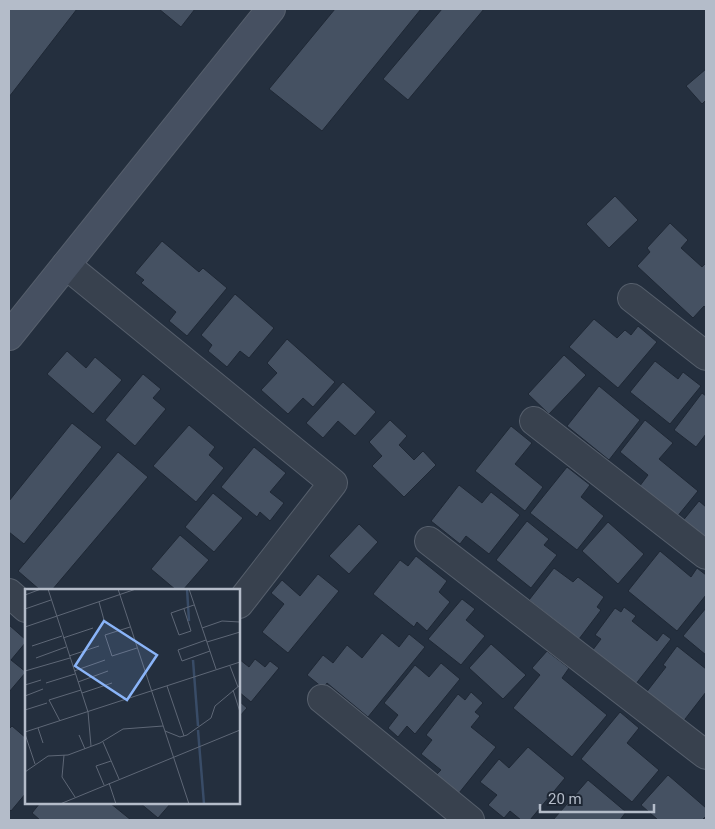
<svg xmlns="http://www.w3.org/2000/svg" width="715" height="829" font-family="Roboto,sans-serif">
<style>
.building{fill:#455162;stroke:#1f2835}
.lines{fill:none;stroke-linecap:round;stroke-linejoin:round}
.street-casing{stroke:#565f6c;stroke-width:30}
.secondary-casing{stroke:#565f6c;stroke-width:30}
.street{stroke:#38414e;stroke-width:28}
.secondary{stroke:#465061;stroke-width:28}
.inset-river{fill:none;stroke:#394c67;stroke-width:2.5}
.inset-road{fill:none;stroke:#5e6776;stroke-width:1}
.view{fill:#8ab4f8;fill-opacity:0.15;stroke:#8ab4f8;stroke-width:2.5}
.inset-edge{fill:none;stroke:#b4bcc9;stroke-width:2.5}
</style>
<rect width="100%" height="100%" fill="#242f3e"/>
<g class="building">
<path d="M9,9H77L9,97Z"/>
<path d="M159,9H195L181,27Z"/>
<path d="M335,9H421L322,131L269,89Z"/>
<path d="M442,9H484L408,100L383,79Z"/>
<path d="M706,69V100L702,104L686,86Z"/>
<path d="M615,196L638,220L609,248L586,224Z"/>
<path d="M670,223L688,240L681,248L702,267L706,263V308L704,306L693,318L637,266L650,252L647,248Z"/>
<path d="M162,241L199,272L203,268L227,288L187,336L169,321L176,312L141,283L144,280L135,273Z"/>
<path d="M235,294L274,328L249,358L240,351L227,367L208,351L212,345L201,335Z"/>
<path d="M594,319L617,338L625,330L631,335L638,326L657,342L618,388L569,347Z"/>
<path d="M287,339L335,382L313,407L303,398L288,414L261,390L277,373L267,363Z"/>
<path d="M67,351L86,368L95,357L122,380L93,414L47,374Z"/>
<path d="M564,355L586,375L549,414L528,394Z"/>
<path d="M655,361L678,379L683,372L701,386L670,424L630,392Z"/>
<path d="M143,374L161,389L153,398L166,409L135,446L105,420Z"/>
<path d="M343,382L376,412L355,436L338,421L323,438L306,423Z"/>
<path d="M599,386L640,420L609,460L567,426Z"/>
<path d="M702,393L706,396V434L696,447L674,430Z"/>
<path d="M390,420L407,436L399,445L414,460L423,451L436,465L404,497L372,466L382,456L369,442Z"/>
<path d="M645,420L673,443L659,459L698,491L676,518L639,487L648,475L620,452Z"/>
<path d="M72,423L102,447L24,544L9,532V501Z"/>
<path d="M189,425L215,447L209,455L224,468L196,502L153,466Z"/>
<path d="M511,426L532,443L515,464L543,487L525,511L475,471Z"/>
<path d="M254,447L286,473L270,492L284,503L270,521L260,512L257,517L221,487Z"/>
<path d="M118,452L148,477L52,590H40L18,571Z"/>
<path d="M567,467L590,485L581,497L604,516L577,550L530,513Z"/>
<path d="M459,485L482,503L491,492L520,515L489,554L466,536L460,544L431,521Z"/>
<path d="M213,493L243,518L214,552L185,527Z"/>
<path d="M699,501L706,507V543L681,523Z"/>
<path d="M527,521L549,539L544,545L557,555L531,588L496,560Z"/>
<path d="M608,522L644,554L618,584L582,551Z"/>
<path d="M359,524L378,542L349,574L329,556Z"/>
<path d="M180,535L209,560L183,590H176L151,569Z"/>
<path d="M660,551L691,577L697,568L706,575V595L677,631L628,591Z"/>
<path d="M416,556L447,581L439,592L450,602L427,631L417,622L414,627L373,594L400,560L408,566Z"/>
<path d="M554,568L573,582L578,577L604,597L597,607L601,610L579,639L529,600Z"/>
<path d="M318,574L339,591L288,653L262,632L284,604L271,593L282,580L300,596Z"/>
<path d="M462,599L475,609L466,620L485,636L461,665L428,639Z"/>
<path d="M624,607L636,616L632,621L657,641L663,633L671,639L635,685L592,651L601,639L595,635L615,608L621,612Z"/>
<path d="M706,608V655L683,636Z"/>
<path d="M9,625L26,640V642L11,660L26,672L9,692Z"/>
<path d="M382,633L399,647L409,634L425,647L368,717L327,683L323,688L307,675L323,655L333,663L347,645L362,658Z"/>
<path d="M491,644L526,675L503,699L469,668Z"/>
<path d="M677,646L706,669V692L682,723L645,694L666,667L663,665Z"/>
<path d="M547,651L569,668L562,678L607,715L572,757L513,708L540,675L532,668Z"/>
<path d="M239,659L249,667L255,659L265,667L270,661L279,668L251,702L239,692Z"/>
<path d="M441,663L460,679L415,734L407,726L398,737L388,728L398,715L384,703L415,665L429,677Z"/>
<path d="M471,692L483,703L475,712L480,716L471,727L496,747L459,793L436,775L441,770L421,754L432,740L426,735L458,694L465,700Z"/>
<path d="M239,701L247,708L239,717Z"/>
<path d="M620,712L639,728L627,743L659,770L632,802L581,759Z"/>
<path d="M12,726L26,738V793L11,811L9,809V729Z"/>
<path d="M528,747L565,778L530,820H521L510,811L504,818L488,805L497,795L480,782L499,759L509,768Z"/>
<path d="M668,775L706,808V816L702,820H658L641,805Z"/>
<path d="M588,780L626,812L620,820H553Z"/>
<path d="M40,803H110L131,820H40L32,813Z"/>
<path d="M140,803H171L158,818Z"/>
</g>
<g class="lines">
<defs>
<g id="street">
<path d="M66,265L333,483L239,604"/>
<path d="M632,298L706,356"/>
<path d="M534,421L706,555"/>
<path d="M429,541L706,755"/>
<path d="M9,593L26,608"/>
<path d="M322,699L470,820"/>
</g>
<path id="secondary" d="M9,336L271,9"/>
</defs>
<use href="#street" class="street-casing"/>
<use href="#secondary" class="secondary-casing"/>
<use href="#street" class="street"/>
<use href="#secondary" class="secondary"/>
</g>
<g transform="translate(25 589)">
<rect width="215" height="215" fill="#242f3e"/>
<path class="inset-river" d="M162,0L164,32M168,71L173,137M173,141L179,215"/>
<path class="inset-road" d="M23,0L63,123L66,157M93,0L164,215M164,0L191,80M0,6L16,0M74,13L79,31M0,20L26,11M159,20L166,42L154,46L146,24L169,16M0,38L111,0M105,38L80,46L87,67L112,59M177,39L197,32L215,33M38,49L68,39M181,51L153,61L157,72L185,62M182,53L215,43M7,57L37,47M44,67L74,57M11,69L41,58M205,77L213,98M0,82L45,69M49,82L80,71M53,93L83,82M21,94L50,85M0,96L16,91M142,97L159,147M208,101L215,123M57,104L87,94M0,107L18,100M0,121L22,114M35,132L24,111L56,101M13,139L18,154M140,142L155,148L162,146L186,129L190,117L215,96M0,143L215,73M0,145L10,175M54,146L60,160M78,153L94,190M39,166L37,188L50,208M0,183L23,167L43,166L75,154L98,140L138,137M84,194L91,215M79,196L71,177L86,172M35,215L215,141"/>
<path class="view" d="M79,32L132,66L102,111L50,77Z"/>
<rect width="215" height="215" class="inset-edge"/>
</g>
<rect width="715" height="829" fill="none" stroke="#b4bcc9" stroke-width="20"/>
<path d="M540 804v8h114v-8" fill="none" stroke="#b4bcc9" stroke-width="2.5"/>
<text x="548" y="804" font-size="15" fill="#b4bcc9" stroke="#1d2633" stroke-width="4" paint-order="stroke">20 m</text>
</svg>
